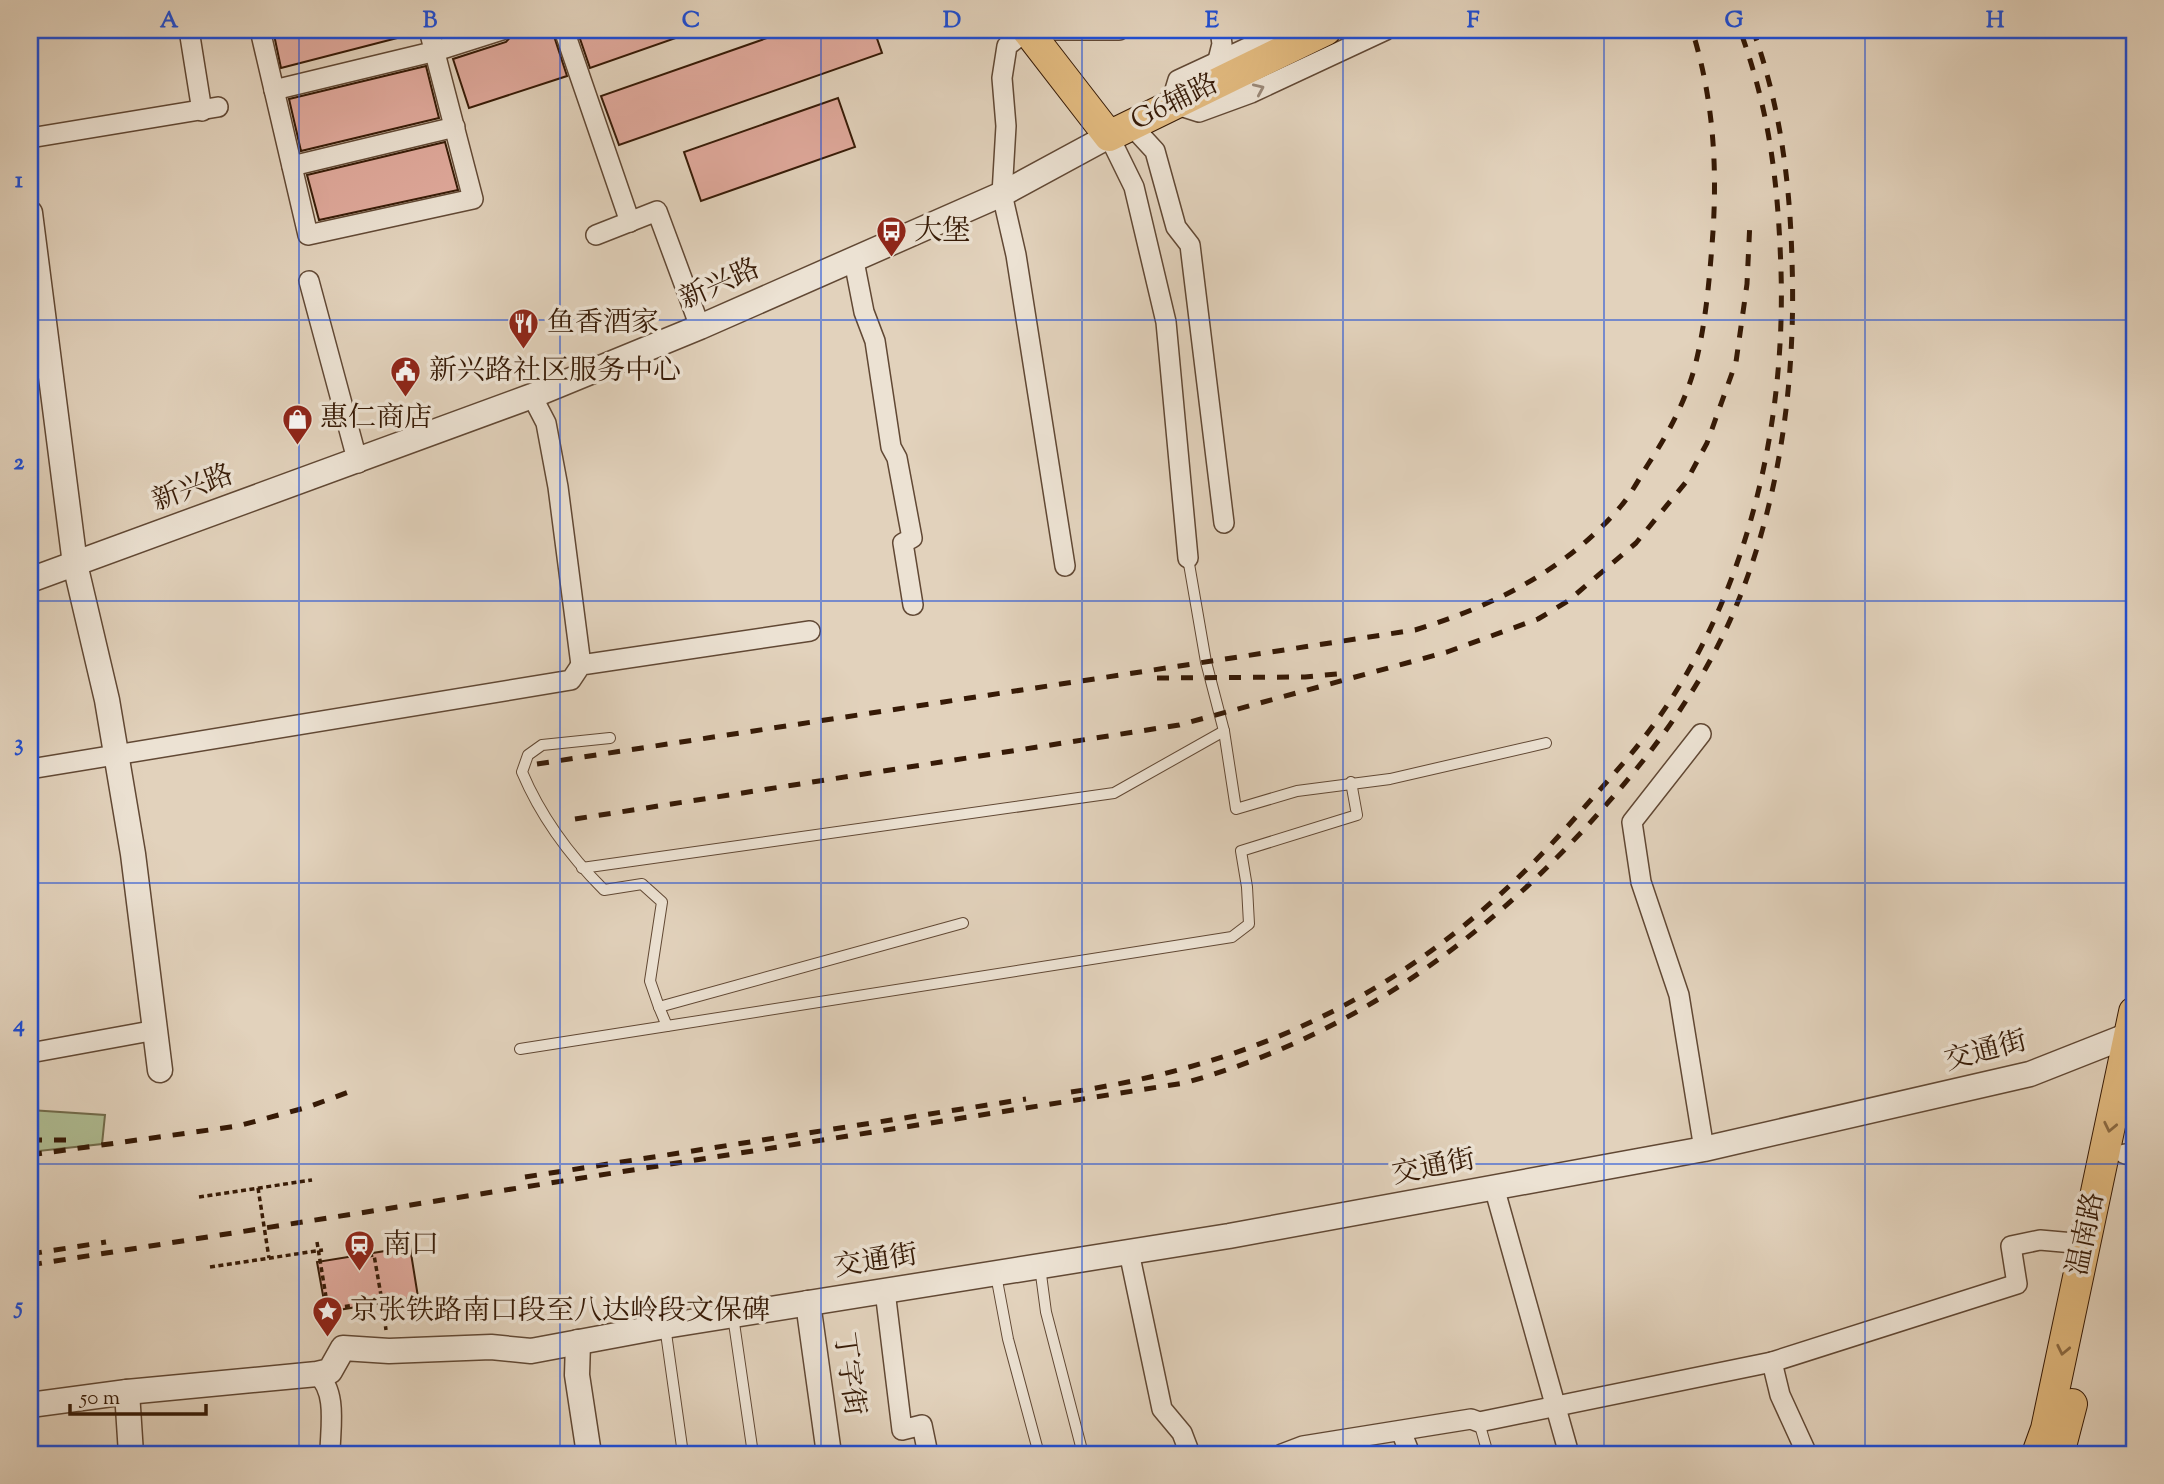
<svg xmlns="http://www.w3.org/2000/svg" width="2164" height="1484" font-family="'Sorts Mill Goudy','Noto Serif SC',serif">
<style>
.green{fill:#afbd93;stroke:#726c4c;stroke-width:2}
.building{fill:#e0a99c;stroke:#361a06;stroke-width:2}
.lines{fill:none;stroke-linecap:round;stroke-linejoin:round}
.service-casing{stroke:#614834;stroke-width:12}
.minor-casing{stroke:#614834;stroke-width:22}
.tertiary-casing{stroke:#614834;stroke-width:27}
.primary-casing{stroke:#361a06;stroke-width:32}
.path{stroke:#361a06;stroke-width:3.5;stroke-dasharray:5 3.5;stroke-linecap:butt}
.service{stroke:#ece2d3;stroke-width:10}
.minor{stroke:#ece2d3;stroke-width:19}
.tertiary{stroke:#ece2d3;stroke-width:24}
.primary{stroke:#e1b97e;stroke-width:30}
.rail{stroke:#361a06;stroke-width:5;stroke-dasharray:12 12;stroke-linecap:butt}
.path-bridge{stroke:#361a06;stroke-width:3.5;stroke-dasharray:5 3.5;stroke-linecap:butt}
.oneway{stroke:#9a8877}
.oneway2{stroke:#8c6a42}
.grid{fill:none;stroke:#1d4ed8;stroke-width:2;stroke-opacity:0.55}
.labels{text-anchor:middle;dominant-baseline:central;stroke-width:7;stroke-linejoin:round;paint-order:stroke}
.street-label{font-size:28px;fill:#361a06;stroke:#ece2d3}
.poi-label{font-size:28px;fill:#361a06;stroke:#ece2d3;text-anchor:start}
.neatline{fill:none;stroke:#1d4ed8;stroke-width:2.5}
.grid-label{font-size:23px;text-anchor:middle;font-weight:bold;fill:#1d4ed8}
</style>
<rect width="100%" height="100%" fill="#e2d2bc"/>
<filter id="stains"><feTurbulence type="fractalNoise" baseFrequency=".00286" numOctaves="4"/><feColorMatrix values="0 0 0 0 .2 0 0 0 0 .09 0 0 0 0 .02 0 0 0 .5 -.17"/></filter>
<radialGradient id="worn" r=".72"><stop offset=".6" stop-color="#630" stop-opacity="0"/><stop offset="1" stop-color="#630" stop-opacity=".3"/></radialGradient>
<path class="green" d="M30,1110L105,1115L102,1144L30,1152Z"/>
<g class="building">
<path d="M273,30H408L409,35L281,68Z"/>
<path d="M527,30H552L567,76L469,108L453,59L506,42L513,34Z"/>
<path d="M577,30H692L693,32L590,68Z"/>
<path d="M790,30H874L882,53L619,145L601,96Z"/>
<path d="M426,66L439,118L301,151L289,99Z"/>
<path d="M838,98L855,147L701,201L684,152Z"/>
<path d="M445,142L458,190L319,220L307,175Z"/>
<path d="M410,1247L418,1297L326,1312L317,1262Z"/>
</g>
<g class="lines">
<defs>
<g id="service">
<path d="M1188,558L1206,662L1224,731L1236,809L1297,791L1390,779L1546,743"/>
<path d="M610,738L542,745L528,755L522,772C541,817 569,855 604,890L642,884L662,902L650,981L659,1007L963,923"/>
<path d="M582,868L1114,793L1224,731"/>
<path d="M667,1026L1232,937L1249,924L1247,887L1241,851L1357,815L1351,782"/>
<path d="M520,1049L667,1026L659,1007"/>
<path d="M1040,1267L1046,1312L1083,1454"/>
<path d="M996,1275L1008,1339L1039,1454"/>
<path d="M733,1316L753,1454"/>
<path d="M665,1326L683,1454"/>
<path d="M1479,1422L1488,1454"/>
</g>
<g id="minor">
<path d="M189,30L202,111"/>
<path d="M260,30L308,235L473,199L429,30"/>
<path d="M564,30L630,222"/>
<path d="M1286,30L1178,80L1171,103L1199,112L1251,93L1386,30"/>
<path d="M1217,64L1222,44L1220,30"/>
<path d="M274,90L436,51L502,30"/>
<path d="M1131,125L1155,151L1176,227L1190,245L1224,523"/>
<path d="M1109,136L1134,187L1166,322L1188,558"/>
<path d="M30,138L218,107"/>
<path d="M292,166L455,127"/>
<path d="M596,235L657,211L700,327"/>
<path d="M854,261L864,312L875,341L891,447L897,458L912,538L903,543L913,605"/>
<path d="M309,281L358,463"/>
<path d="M532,396L546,423L558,487L581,665"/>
<path d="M1065,566L1016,255L1002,194L1006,126L1002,78L1007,46L1027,30H1119"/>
<path d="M1701,734L1632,822L1641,882L1679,995L1704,1149"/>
<path d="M30,769L571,680L581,665L810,631"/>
<path d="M30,1053L156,1030"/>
<path d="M2125,1154L2134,1155"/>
<path d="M1494,1187L1569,1454"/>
<path d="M1129,1252L1162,1409L1182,1433L1190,1454"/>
<path d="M885,1291L902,1430L922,1425L928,1454"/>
<path d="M1772,1362L1780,1395L1807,1454"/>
<path d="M317,1374C338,1392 330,1429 330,1454"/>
<path d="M1401,1431L1410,1454"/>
<path d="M1282,1454L1303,1446L1471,1419L1479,1422L1772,1362L2017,1284L2011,1246L2040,1240L2085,1244"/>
</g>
<g id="tertiary">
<path d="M30,213L75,564L107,700L133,854L160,1070"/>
<path d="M30,580L532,396L700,327L1002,194L1109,136"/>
<path d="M808,1303L829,1454"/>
<path d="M578,1342L577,1375L589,1454"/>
<path d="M127,1392L131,1454"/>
<path d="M30,1405L127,1392L317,1374L330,1371L343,1348L389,1351L491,1347L531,1351L665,1326L1229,1236L1704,1149L2030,1074L2134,1033"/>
</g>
<g id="primary">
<path d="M1027,30L1109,136L1326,30"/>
<path d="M2037,1454L2046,1429L2134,1012"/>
<path d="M2059,1454L2072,1404"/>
</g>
</defs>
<use href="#service" class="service-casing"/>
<use href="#minor" class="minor-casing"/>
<use href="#tertiary" class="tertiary-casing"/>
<use href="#primary" class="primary-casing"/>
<g class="path">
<path d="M199,1197L312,1180"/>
<path d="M317,1242L328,1309L382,1301L374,1255L355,1258L352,1237"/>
<path d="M382,1301L386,1330"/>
</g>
<use href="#service" class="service"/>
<use href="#minor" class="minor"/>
<use href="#tertiary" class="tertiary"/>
<use href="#primary" class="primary"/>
<g class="rail">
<path d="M1157,678L1305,677L1346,673"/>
<path d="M537,764L1415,630C1493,606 1567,570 1621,506C1631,494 1639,479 1647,466C1668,434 1685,403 1695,366C1705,327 1709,285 1712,245C1718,172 1714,100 1692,30"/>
<path d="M575,819L1179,725L1447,652L1538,619L1568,601L1636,543L1686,482L1707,443L1736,362L1747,284L1750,221"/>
<path d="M1071,1092C1285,1060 1441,973 1582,810C1601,788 1621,767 1639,744C1743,613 1786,435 1781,270C1778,182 1770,113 1740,30"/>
<path d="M30,1140H76"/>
<path d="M30,1155L238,1126L308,1107L357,1089"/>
<path d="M525,1177L1026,1099"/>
<path d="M30,1254L106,1242"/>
<path d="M30,1265L1184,1083C1352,1037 1491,936 1605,806C1659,745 1706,680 1737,604C1781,497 1796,376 1792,261C1790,181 1780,105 1753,30"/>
</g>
<g class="path-bridge">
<path d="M258,1188L269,1258"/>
<path d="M210,1267L323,1250"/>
</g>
</g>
<defs><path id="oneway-chevron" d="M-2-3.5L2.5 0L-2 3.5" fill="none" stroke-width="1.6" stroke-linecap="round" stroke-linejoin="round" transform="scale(1.75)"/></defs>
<use class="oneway" href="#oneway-chevron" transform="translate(1259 89) rotate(-24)"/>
<g class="oneway2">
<use href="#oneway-chevron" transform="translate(2110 1127) rotate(102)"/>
<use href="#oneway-chevron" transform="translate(2063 1350) rotate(102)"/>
</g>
<path class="grid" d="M299,30V1454M560,30V1454M821,30V1454M1082,30V1454M1343,30V1454M1604,30V1454M1865,30V1454M30,320H2134M30,601H2134M30,883H2134M30,1164H2134"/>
<defs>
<symbol id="bus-pin" viewBox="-11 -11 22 30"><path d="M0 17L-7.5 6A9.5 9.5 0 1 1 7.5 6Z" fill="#8f2418" stroke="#ece2d3"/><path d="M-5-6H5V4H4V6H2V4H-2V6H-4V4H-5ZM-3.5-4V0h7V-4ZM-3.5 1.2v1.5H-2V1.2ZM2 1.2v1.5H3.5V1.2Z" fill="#fff"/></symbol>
<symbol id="restaurant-pin" viewBox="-11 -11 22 30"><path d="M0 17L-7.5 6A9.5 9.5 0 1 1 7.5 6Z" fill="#8f2418" stroke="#ece2d3"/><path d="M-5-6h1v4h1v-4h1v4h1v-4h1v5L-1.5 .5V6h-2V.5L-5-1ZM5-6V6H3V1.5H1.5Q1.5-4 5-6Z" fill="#fff"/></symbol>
<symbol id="civic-pin" viewBox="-11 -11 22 30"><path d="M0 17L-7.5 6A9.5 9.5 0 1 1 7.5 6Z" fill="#8f2418" stroke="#ece2d3"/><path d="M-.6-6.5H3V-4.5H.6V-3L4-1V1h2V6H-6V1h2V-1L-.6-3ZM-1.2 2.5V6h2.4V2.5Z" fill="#fff"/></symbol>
<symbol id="shop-pin" viewBox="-11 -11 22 30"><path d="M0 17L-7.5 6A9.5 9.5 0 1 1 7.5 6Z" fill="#8f2418" stroke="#ece2d3"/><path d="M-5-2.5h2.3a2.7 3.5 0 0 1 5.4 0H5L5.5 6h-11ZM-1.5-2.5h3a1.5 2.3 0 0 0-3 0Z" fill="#fff"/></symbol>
<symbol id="station-pin" viewBox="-11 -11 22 30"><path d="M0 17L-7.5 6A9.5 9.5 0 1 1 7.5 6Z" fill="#8f2418" stroke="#ece2d3"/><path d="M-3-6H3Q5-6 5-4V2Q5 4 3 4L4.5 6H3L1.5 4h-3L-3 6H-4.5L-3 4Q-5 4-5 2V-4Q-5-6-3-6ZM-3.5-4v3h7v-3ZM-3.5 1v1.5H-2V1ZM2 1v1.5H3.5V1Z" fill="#fff"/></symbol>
<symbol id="sight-pin" viewBox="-11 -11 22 30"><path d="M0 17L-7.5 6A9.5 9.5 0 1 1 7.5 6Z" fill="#8f2418" stroke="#ece2d3"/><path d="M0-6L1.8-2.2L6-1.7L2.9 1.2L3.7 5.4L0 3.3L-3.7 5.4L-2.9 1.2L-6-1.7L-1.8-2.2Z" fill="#fff"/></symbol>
</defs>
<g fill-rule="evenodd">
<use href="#bus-pin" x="874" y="214" width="35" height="47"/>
<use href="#restaurant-pin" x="506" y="306" width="35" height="47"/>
<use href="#civic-pin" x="388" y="354" width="35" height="47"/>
<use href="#shop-pin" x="280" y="402" width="35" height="47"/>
<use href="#station-pin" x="342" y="1228" width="35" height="47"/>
<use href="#sight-pin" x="310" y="1294" width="35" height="47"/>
</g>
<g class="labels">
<g class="street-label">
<text transform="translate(1175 103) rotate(-26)">G6辅路</text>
<text transform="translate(720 285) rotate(-24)">新兴路</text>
<text transform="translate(193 489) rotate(-20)">新兴路</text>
<text transform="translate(1986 1052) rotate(-15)">交通街</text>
<text transform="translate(1434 1168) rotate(-11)">交通街</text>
<text transform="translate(2087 1234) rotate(-78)">温南路</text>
<text transform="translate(876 1262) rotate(-9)">交通街</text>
<text transform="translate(848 1374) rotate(82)">丁字街</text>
</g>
<g class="poi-label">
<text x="914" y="232">大堡</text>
<text x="547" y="324">鱼香酒家</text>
<text x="429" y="372">新兴路社区服务中心</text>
<text x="320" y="419">惠仁商店</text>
<text x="383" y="1246">南口</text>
<text x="350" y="1312">京张铁路南口段至八达岭段文保碑</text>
</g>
</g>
<rect width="2164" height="1484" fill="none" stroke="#e2d2bc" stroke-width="77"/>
<path d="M70 1404v10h136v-10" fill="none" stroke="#361a06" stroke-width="3.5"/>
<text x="80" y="1404" font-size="21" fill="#361a06" stroke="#ece2d3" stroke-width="5" paint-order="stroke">50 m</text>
<rect x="38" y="38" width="2088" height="1408" class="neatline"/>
<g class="grid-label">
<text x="169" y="27">A</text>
<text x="430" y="27">B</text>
<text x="691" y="27">C</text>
<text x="952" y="27">D</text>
<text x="1212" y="27">E</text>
<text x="1473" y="27">F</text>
<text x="1734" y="27">G</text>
<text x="1995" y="27">H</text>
<text x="19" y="187">1</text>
<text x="19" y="469">2</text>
<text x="19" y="750">3</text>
<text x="19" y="1031">4</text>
<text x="19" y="1313">5</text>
</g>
<rect width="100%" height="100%" filter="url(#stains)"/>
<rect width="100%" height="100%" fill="url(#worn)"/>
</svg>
